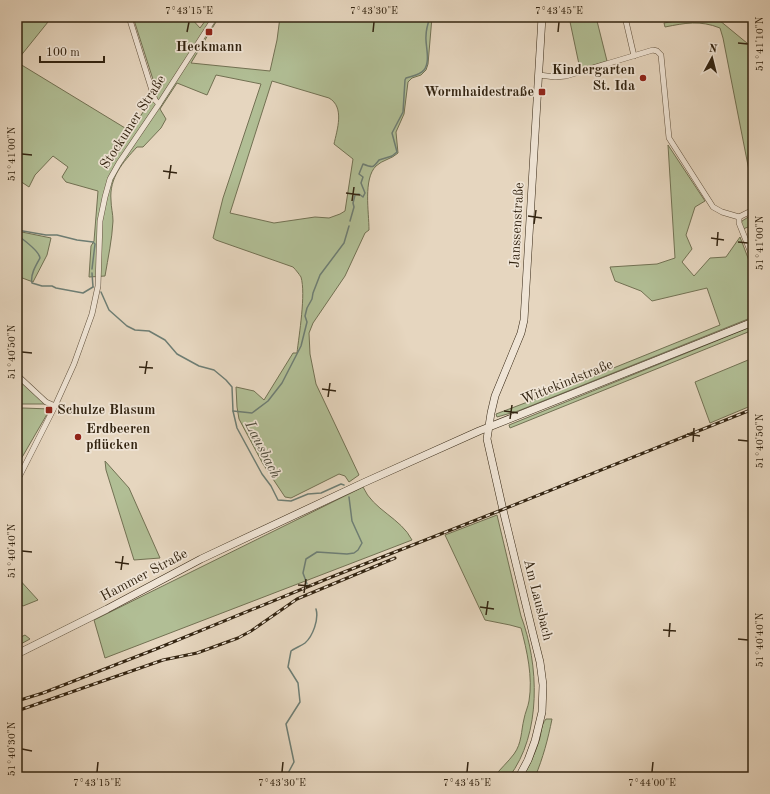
<svg xmlns="http://www.w3.org/2000/svg" width="770" height="794" font-family="'Old Standard TT',serif">
<style>
.green{fill:#b1be95;stroke:#727153;fill-rule:evenodd}
.lines{fill:none;stroke-linecap:round;stroke-linejoin:round}
.stream{stroke:#6e7d73;stroke-width:1.5}
.street-casing{stroke:#60503c;stroke-width:6}
.secondary-casing{stroke:#332411;stroke-width:8}
.street{stroke:#efe4d5;stroke-width:5}
.secondary{stroke:#efe4d5;stroke-width:7}
.rail-casing{stroke:#332411;stroke-width:3}
.rail{stroke:#efe4d5;stroke-width:1.5;stroke-dasharray:4.5;stroke-linecap:butt}
.ticks{fill:none;stroke:#332411;stroke-width:1.5}
.poi-dot{fill:#8f2418;stroke:#efe4d5;stroke-width:1.5}
.labels{text-anchor:middle;dominant-baseline:central;stroke-width:3.5;stroke-linejoin:round;paint-order:stroke}
.poi-label{font-size:14px;font-weight:bold;fill:#332411;stroke:#efe4d5;text-anchor:end}
.street-label{font-size:14px;fill:#332411;stroke:#efe4d5}
.water-label{font-size:15px;font-style:italic;fill:#4c493a;stroke:#efe4d5}
.neatline{fill:none;stroke:#332411;stroke-width:1.5}
.ticks-label{font-size:10px;text-anchor:middle;fill:#332411}
</style>
<rect width="100%" height="100%" fill="#e6d6bf"/>
<filter id="stains"><feTurbulence type="fractalNoise" baseFrequency=".005" numOctaves="4"/><feColorMatrix values="0 0 0 0 .2 0 0 0 0 .09 0 0 0 0 .02 0 0 0 .5 -.17"/></filter>
<radialGradient id="worn" r=".72"><stop offset=".6" stop-color="#630" stop-opacity="0"/><stop offset="1" stop-color="#630" stop-opacity=".3"/></radialGradient>
<g class="green">
<path d="M17,17H52L19,58L17,57Z"/>
<path d="M133,17H190L200,28L208,17H219L191,63L270,71L277,40L280,17H432L428,64L426,70L421,75L412,78L408,82L404,114L396,132L398,153C392,159 382,160 376,166C363,179 369,212 369,230L365,233L345,276L313,323L309,333L310,354L316,384L359,475L349,482L345,476L339,474L291,498L285,497L263,464L239,419L237,407L236,387L254,391L264,400L293,353H297C299,335 306,294 301,277C299,274 296,270 293,267L216,240L213,238L223,198L261,84L216,75L207,95L177,83L160,109L166,119L161,128L143,147H137C123,162 109,178 111,200C111,207 113,214 113,221C112,240 108,258 105,276L89,277L91,246L94,241L98,191L66,182L62,177L68,167L53,156L35,175L29,187L17,179V70L20,64L130,131L157,92ZM272,81L329,98C345,107 337,130 334,144L353,159L345,211L340,214L329,218L315,217L274,223L230,213Z"/>
<path d="M569,17H596L607,61L580,69Z"/>
<path d="M698,17L719,20L753,48V191L723,38L720,28C700,20 685,23 665,27L664,23Z"/>
<path d="M668,145L705,201L695,207L686,235L692,249L682,262L694,276L710,258L726,257L740,237L753,271V317L518,411L497,417L496,414L554,392L720,325L707,288L652,301L641,291L615,281L610,267L657,264L675,258Z"/>
<path d="M753,214V225L743,229L741,225L742,221Z"/>
<path d="M17,231L51,238L47,255L33,282L17,276Z"/>
<path d="M753,326V330L510,428L509,425Z"/>
<path d="M753,358V405L710,423L695,382Z"/>
<path d="M22,380L48,404H17V396L21,392Z"/>
<path d="M23,408L50,409L17,466V409Z"/>
<path d="M105,461L129,488L160,558L134,560L106,470Z"/>
<path d="M363,487C373,510 401,518 412,540L105,658L94,620Z"/>
<path d="M497,515L521,616C539,664 542,734 509,777H494C500,769 508,762 514,754C522,743 521,731 524,719C525,713 528,707 529,701C533,677 527,651 521,628L510,625L485,620L445,535Z"/>
<path d="M17,577L38,600L23,606L17,601Z"/>
<path d="M25,635L30,639L17,646V639Z"/>
<path d="M546,719H552C548,739 543,758 535,777H523C529,765 535,754 539,741C542,733 540,726 546,719Z"/>
</g>
<g class="lines">
<g class="stream">
<path d="M350,221L354,207L353,203L355,195L359,194L363,197L365,193L361,183L363,177L359,174L363,164C373,168 373,168 379,160L392,156L397,152L392,133L403,112L405,80L406,78C412,76 420,75 424,70C431,61 425,45 426,36C426,29 428,23 430,17"/>
<path d="M17,230L46,235H57L77,240L93,242L95,244L92,269"/>
<path d="M17,235C24,240 39,251 40,258C36,265 30,275 32,283L42,286H52L56,288L83,293L93,287"/>
<path d="M92,273L93,287"/>
<path d="M101,292L109,310L127,326L135,330L149,331L165,340L177,354L199,366L214,370L226,380L232,387L233,411L237,428L262,474L271,486L278,500L291,501L308,494L321,493L341,484L344,485"/>
<path d="M233,411L252,413L268,401L282,383L301,346L307,322L305,316L307,308L312,299L313,293L320,275L344,243L349,226"/>
<path d="M307,584L303,573L306,559L317,552L347,554L354,553L358,550L362,543L352,521L349,497"/>
<path d="M286,777L294,762L286,724L300,702L298,683L288,667L291,651C295,648 301,646 305,643C313,636 319,619 316,609"/>
</g>
<defs>
<g id="street">
<path d="M129,17L155,100L159,104"/>
<path d="M625,17L634,56"/>
<path d="M539,75L555,77L566,76L653,50L657,51L661,55L669,138L713,207L722,212L739,217"/>
<path d="M739,217V223L753,258"/>
<path d="M739,217L753,210"/>
<path d="M17,375L46,402L55,406"/>
<path d="M17,481L55,406L74,364L92,314L98,286L100,221L105,197L110,179L119,163L159,104L215,17"/>
</g>
<g id="secondary">
<path d="M17,654L107,609L201,559L363,483L479,431L753,322"/>
<path d="M519,777L528,760L535,741L542,712L543,685L540,662L533,634L503,510L487,439L491,413L495,396L521,333L524,320L542,17"/>
</g>
</defs>
<use href="#street" class="street-casing"/>
<use href="#secondary" class="secondary-casing"/>
<use href="#street" class="street"/>
<use href="#secondary" class="secondary"/>
<defs>
<g id="rail">
<path d="M17,701L43,693L156,649L329,578L499,511L753,409"/>
<path d="M17,711L163,660L197,653L238,638L251,631L297,599L395,558"/>
</g>
</defs>
<use href="#rail" class="rail-casing"/>
<use href="#rail" class="rail"/>
</g>
<path class="ticks" d="M187,32L189,22M373,32L374,22M558,32L559,22M738,43L748,44M22,154L32,155M163,171L177,173M169,179L171,165M346,193L360,195M352,201L354,187M528,216L542,218M534,224L536,210M711,238L724,240M738,242L748,243M717,246L718,232M22,352L32,353M139,367L153,368M145,374L147,361M322,389L336,391M328,397L330,383M504,411L518,413M510,419L512,405M687,434L700,436M738,440L748,441M693,442L694,428M22,551L32,552M115,562L129,564M121,570L123,556M298,585L312,586M304,593L306,579M480,607L494,609M486,615L488,601M663,630L676,631M669,637L670,623M738,639L748,640M22,749L32,751M97,772L98,762M282,772L283,762M467,772L468,762M652,772L653,762"/>
<g class="poi-dot">
<rect x="205" y="28" width="8" height="8" rx="2"/>
<circle cx="643" cy="78" r="4"/>
<rect x="538" y="88" width="8" height="8" rx="2"/>
<rect x="45" y="406" width="8" height="8" rx="2"/>
<circle cx="78" cy="437" r="4"/>
</g>
<g class="labels">
<g class="poi-label">
<text x="209" y="47" text-anchor="middle">Heckmann</text>
<text x="635" y="70">Kindergarten<tspan x="635" dy="16">St. Ida</tspan></text>
<text x="534" y="92">Wormhaidestraße</text>
<text x="57" y="410" text-anchor="start">Schulze Blasum</text>
<text x="86" y="429" text-anchor="start">Erdbeeren<tspan x="86" dy="16">pflücken</tspan></text>
</g>
<g class="street-label">
<text transform="translate(133 122) rotate(-57)">Stockumer Straße</text>
<text transform="translate(517 225) rotate(-87)">Janssenstraße</text>
<text transform="translate(567 382) rotate(-22)">Wittekindstraße</text>
<text transform="translate(144 575) rotate(-28)">Hammer Straße</text>
<text transform="translate(538 600) rotate(76)">Am Lausbach</text>
</g>
<g class="water-label">
<text transform="translate(262 450) rotate(63)">Lausbach</text>
</g>
</g>
<rect width="770" height="794" fill="none" stroke="#e6d6bf" stroke-width="44"/>
<g transform="translate(712 58) rotate(7)" stroke="#efe4d5" stroke-width="3" paint-order="stroke">
<path d="M0-3L7 15L0 10L-7 15Z" fill="#332411"/>
<text y="-6" font-size="11" font-weight="bold" text-anchor="middle" fill="#332411">N</text>
</g>
<path d="M40 56v6h64v-6" fill="none" stroke="#332411" stroke-width="2"/>
<text x="46" y="56" font-size="12" fill="#332411" stroke="#efe4d5" stroke-width="3" paint-order="stroke">100 m</text>
<rect x="22" y="22" width="726" height="750" class="neatline"/>
<g class="ticks-label">
<text x="189" y="14">7°43'15"E</text>
<text x="374" y="14">7°43'30"E</text>
<text x="559" y="14">7°43'45"E</text>
<text transform="translate(759 44) rotate(-90)" y="4">51°41'10"N</text>
<text transform="translate(11 154) rotate(-90)" y="4">51°41'00"N</text>
<text transform="translate(759 243) rotate(-90)" y="4">51°41'00"N</text>
<text transform="translate(11 352) rotate(-90)" y="4">51°40'50"N</text>
<text transform="translate(759 441) rotate(-90)" y="4">51°40'50"N</text>
<text transform="translate(11 551) rotate(-90)" y="4">51°40'40"N</text>
<text transform="translate(759 640) rotate(-90)" y="4">51°40'40"N</text>
<text transform="translate(11 749) rotate(-90)" y="4">51°40'30"N</text>
<text x="97" y="786">7°43'15"E</text>
<text x="282" y="786">7°43'30"E</text>
<text x="467" y="786">7°43'45"E</text>
<text x="652" y="786">7°44'00"E</text>
</g>
<rect width="100%" height="100%" filter="url(#stains)"/>
<rect width="100%" height="100%" fill="url(#worn)"/>
</svg>
